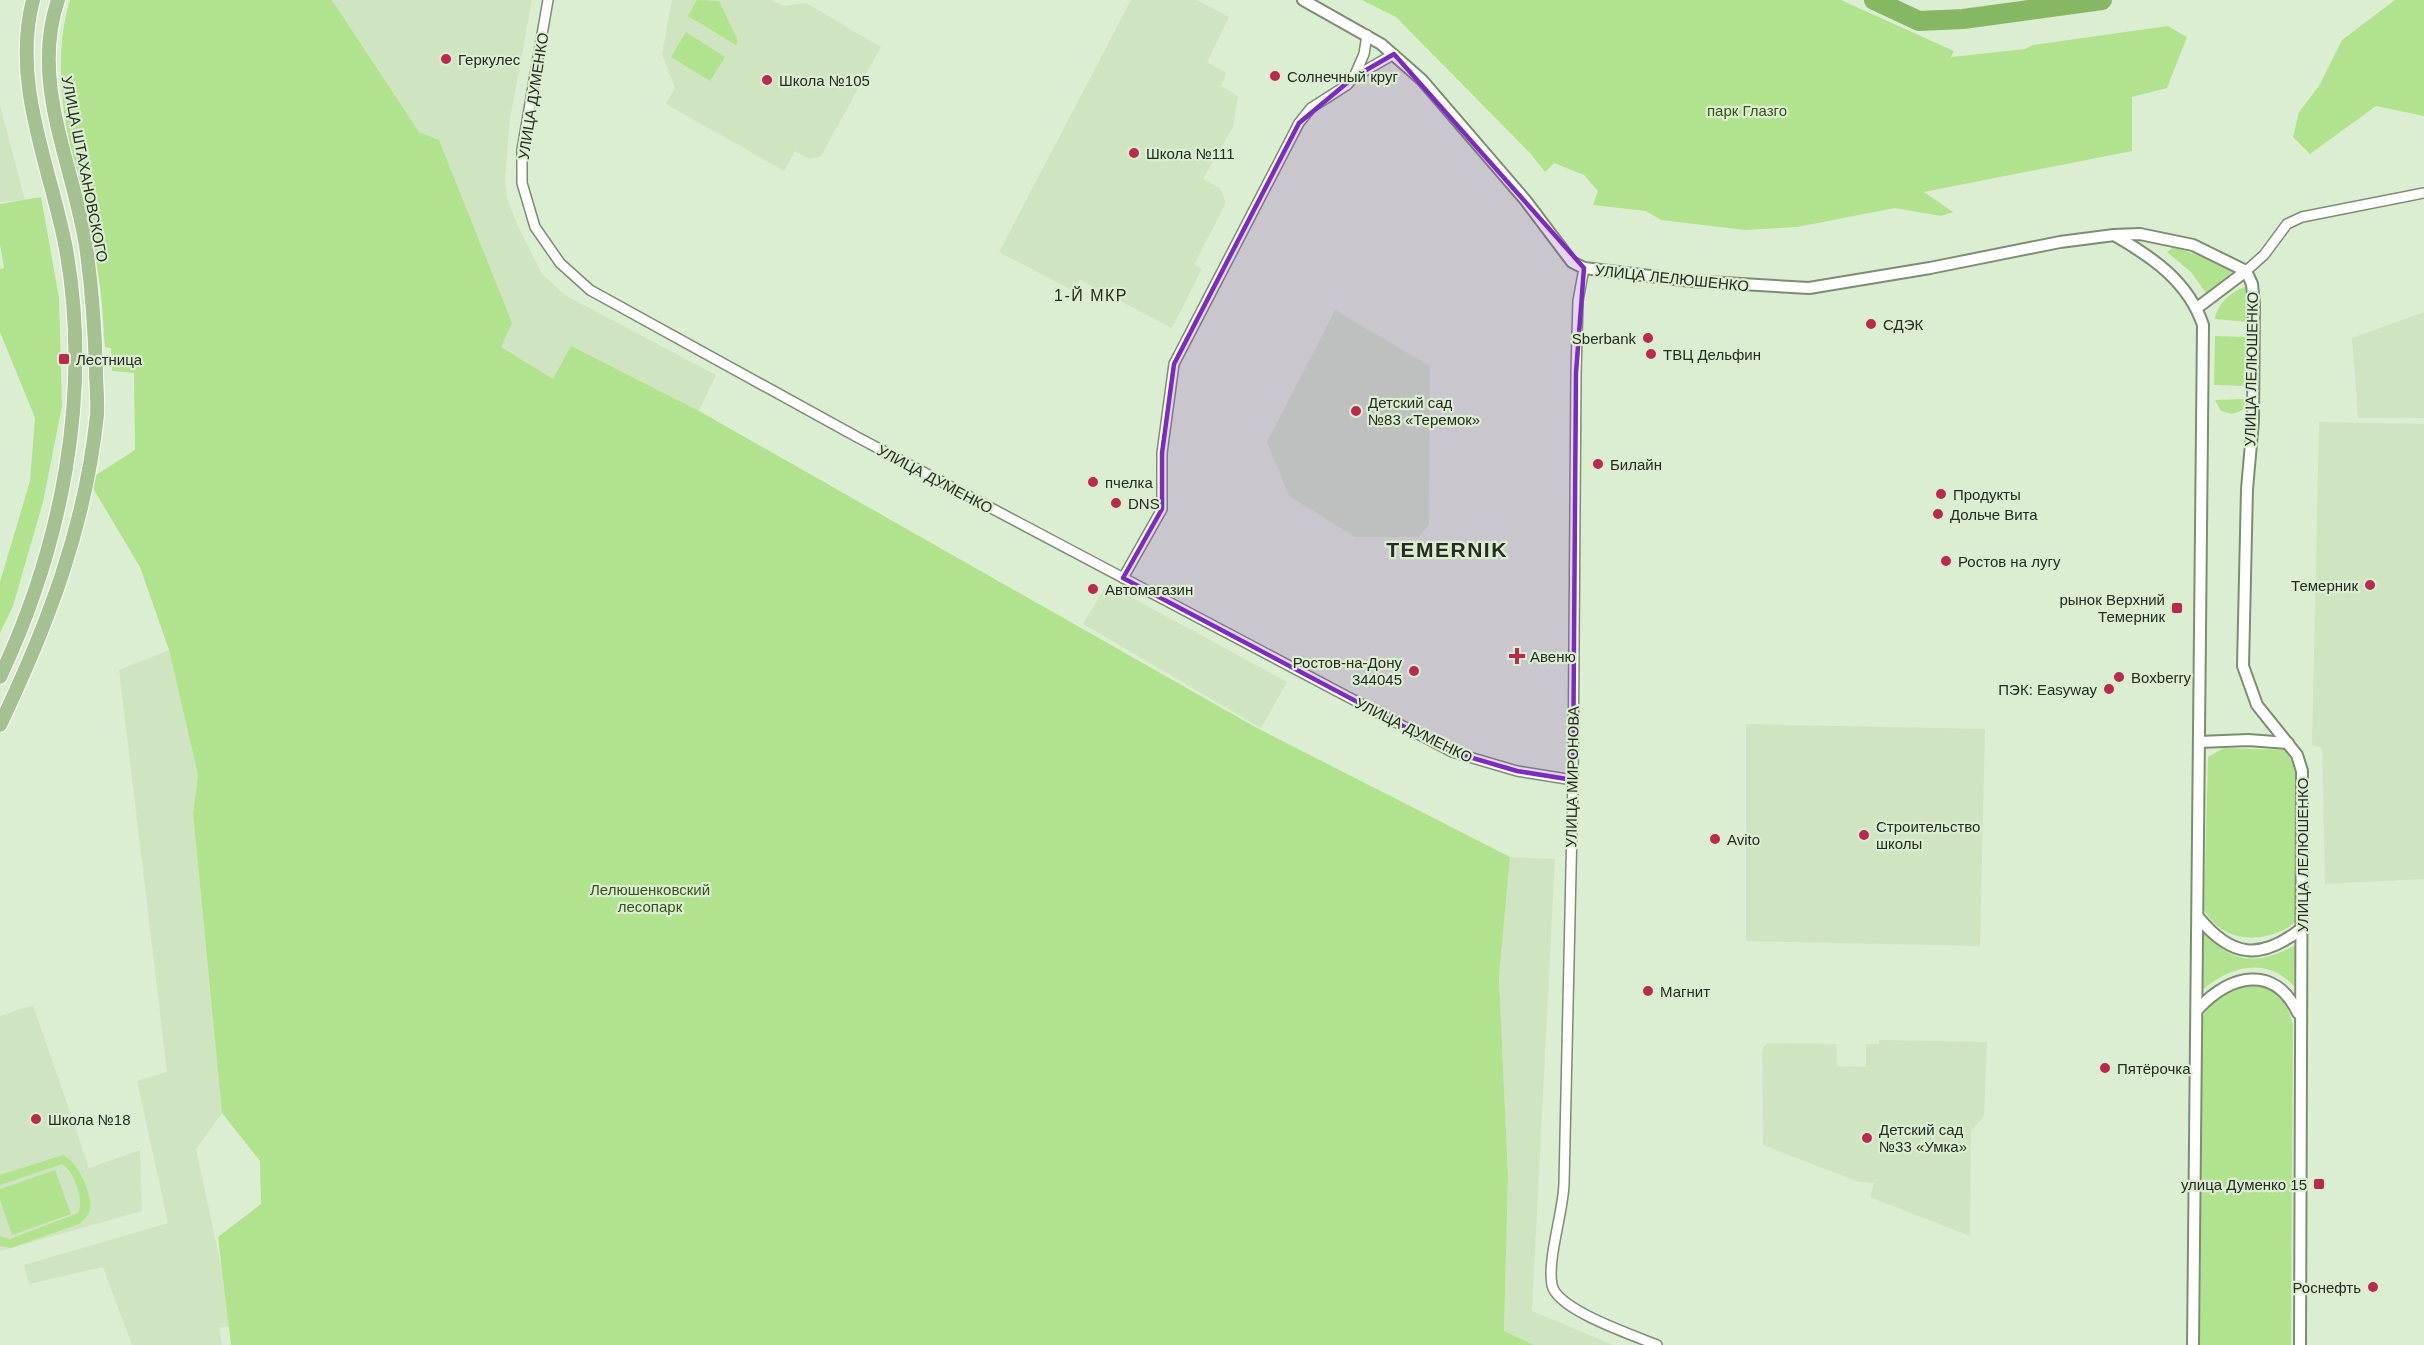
<svg xmlns="http://www.w3.org/2000/svg" width="2424" height="1345" font-family="Arial,sans-serif">
<style>
.built{fill:#cfe5c1}
.green{fill:#b1e38e}
.lines{fill:none;stroke-linecap:round;stroke-linejoin:round}
.river{stroke:#86b763;stroke-width:20}
.minor-casing{stroke:#7d8d73;stroke-width:12}
.tertiary-casing{stroke:#7d8d73;stroke-width:14}
.primary-casing{stroke:#fff;stroke-width:16}
.minor{stroke:#fff;stroke-width:9}
.tertiary{stroke:#fff;stroke-width:10}
.primary{stroke:#a5c091;stroke-width:14}
.marked{fill:#7b2cbf;fill-opacity:0.2;stroke:#7b2cbf;stroke-width:4.5;stroke-linejoin:round}
.poi-dot{fill:#bb2a4d;stroke:#dceed1;stroke-width:2}
.labels{text-anchor:middle;dominant-baseline:central;stroke-width:4.5;stroke-linejoin:round;paint-order:stroke}
.poi-label{font-size:15px;fill:#242b20;stroke:#dceed1;text-anchor:start}
.street-label{font-size:15px;fill:#242b20;stroke:#dceed1}
.park-label{font-size:15px;fill:#34541a;stroke:#dceed1}
.neighbourhood-label{font-size:16px;letter-spacing:1.5px;fill:#242b20;stroke:#dceed1}
.district-label{font-size:21px;font-weight:bold;letter-spacing:1.5px;fill:#242b20;stroke:#dceed1}
</style>
<rect width="100%" height="100%" fill="#dceed1"/>
<g class="built">
<path d="M332,0H532L510,119L505,179L507,198L517,224L542,274L565,295L716,375L699,411L572,347L553,379L501,347L419,132Z"/>
<path d="M672,0H771L783,6L806,3L881,47L821,156L809,159L795,151L784,171L666,104L675,88L662,54Z"/>
<path d="M1131,0H1197L1229,17L1207,62L1226,73L1221,86L1238,96L1233,127L1203,179L1220,188L1226,203L1194,265L1202,269L1172,328L1080,280L1074,291L999,252Z"/>
<path d="M0,105L25,200L0,202Z"/>
<path d="M1335,310L1430,366L1429,524L1419,537H1355L1289,496L1267,442Z"/>
<path d="M2424,312V418H2358L2352,338Z"/>
<path d="M2319,422L2424,424V879L2325,884L2322,748L2312,745Z"/>
<path d="M1107,584L1287,682L1261,728L1083,624Z"/>
<path d="M169,650L198,775L193,813L222,1113L196,1149L234,1325L219,1328L222,1345H132L103,1267L29,1284L24,1265L168,1223L137,1081L167,1072L119,670Z"/>
<path d="M1746,724L1985,729L1980,946L1746,941Z"/>
<path d="M1510,857L1555,859L1532,1311L1613,1345H1534L1504,1331L1508,1176L1499,977Z"/>
<path d="M33,1005L89,1168L140,1150L142,1211L0,1251V1016Z"/>
<path d="M1879,1040L1987,1042L1984,1116L1971,1131L1970,1236L1870,1197L1874,1183L1859,1182L1763,1145L1762,1051L1764,1046L1768,1043L1836,1044L1837,1066L1866,1067V1044H1879Z"/>
</g>
<g class="green">
<path d="M70,0H332L419,132L439,140L512,323L501,347L553,379L571,346L699,411L1257,728L1510,857L1499,977L1508,1176L1504,1331L1534,1345H231L218,1237L261,1204L260,1161L222,1113L193,813L198,775L169,650L140,567L88,480L135,450L134,373L112,371L111,348L105,347C103,327 103,307 100,287C86,195 42,92 70,0Z"/>
<path d="M697,0L719,1L738,41L736,45L688,16Z"/>
<path d="M1362,0H1841L1954,51L1951,57L2025,49L2033,45L2168,26L2187,37L2167,88L2132,97V151L1924,192L1953,212L1941,216L1895,208L1797,227L1745,230L1661,220L1646,211L1593,205L1598,191L1584,175L1554,163L1545,172L1531,154L1396,17Z"/>
<path d="M2395,0H2424V116L2376,106L2310,154L2293,137L2299,112L2319,86L2342,40Z"/>
<path d="M686,32L725,57L710,81L671,57Z"/>
<path d="M41,197L59,298L62,406L43,502L13,606L0,633V582L30,481L35,418L0,332V269L4,268L0,244V204Z"/>
<path d="M2174,247L2229,266L2235,270L2206,293L2191,272L2167,252Z"/>
<path d="M2248,286V322L2215,319C2216,304 2234,289 2248,286Z"/>
<path d="M2215,336L2248,337L2247,386L2214,385Z"/>
<path d="M2247,399L2243,410L2232,414L2221,411L2215,400Z"/>
<path d="M2224,748L2285,750L2298,772L2296,920C2291,927 2283,931 2276,933C2249,943 2219,937 2204,910L2208,757Z"/>
<path d="M2202,930C2231,964 2256,966 2296,945L2294,986C2265,955 2228,967 2200,992Z"/>
<path d="M2253,983C2277,990 2287,1001 2293,1025L2291,1345H2200L2202,1019C2213,993 2226,987 2253,983Z"/>
<path d="M63,1155C77,1161 93,1194 90,1209C89,1215 84,1220 79,1224L11,1248L0,1246V1236L10,1239L78,1213C85,1202 74,1170 62,1164L0,1185V1175Z"/>
<path d="M55,1170L71,1214L12,1235L0,1200V1189Z"/>
</g>
<g class="lines">
<path class="river" d="M1874,0L1919,21L1963,19L2102,0"/>
<defs>
<g id="minor">
<path d="M548,0L522,150V183L535,227L560,263L590,290L857,437L1452,752L1517,771L1573,780"/>
<path d="M1354,77L1394,54"/>
<path d="M1584,268L1578,301L1576,373L1573,780L1564,1184C1563,1213 1547,1260 1552,1285C1557,1310 1633,1335 1657,1345"/>
<path d="M2246,271L2264,255L2287,224L2302,217L2424,193"/>
<path d="M1123,578L1162,509V453L1174,364L1299,123L1311,108L1347,85L1354,77L1364,54L1367,35"/>
</g>
<g id="tertiary">
<path d="M1303,0L1381,44L1422,80L1526,201L1572,262L1584,268L1691,281L1809,288L1930,268L2060,242L2114,235L2140,234L2193,245L2246,271L2252,284L2254,304L2253,421L2247,489L2243,666L2257,705L2297,755L2302,771L2300,1345"/>
<path d="M2114,235C2152,257 2188,281 2203,325L2193,1345"/>
<path d="M2197,308L2246,271"/>
<path d="M2199,742L2248,740L2288,743"/>
<path d="M2199,918C2231,957 2260,961 2301,929"/>
<path d="M2198,1009C2230,975 2274,963 2298,1013"/>
</g>
<g id="primary">
<path d="M0,677C62,545 92,394 66,249C51,168 11,84 33,0"/>
<path d="M0,725C48,624 85,528 97,415C98,400 96,385 96,370C95,331 92,292 87,253C76,169 29,85 58,0"/>
</g>
</defs>
<use href="#minor" class="minor-casing"/>
<use href="#tertiary" class="tertiary-casing"/>
<use href="#primary" class="primary-casing"/>
<use href="#minor" class="minor"/>
<use href="#tertiary" class="tertiary"/>
<use href="#primary" class="primary"/>
</g>
<path class="marked" d="M1394,54L1584,268L1576,373L1573,780L1517,771L1452,752L1123,578L1162,509V453L1174,364L1299,123L1354,77Z"/>
<g class="poi-dot">
<circle cx="446" cy="59" r="6"/>
<circle cx="1275" cy="76" r="6"/>
<circle cx="767" cy="80" r="6"/>
<circle cx="1134" cy="153" r="6"/>
<circle cx="1871" cy="324" r="6"/>
<circle cx="1648" cy="338" r="6"/>
<circle cx="1651" cy="354" r="6"/>
<rect x="58" y="353" width="12" height="12" rx="3"/>
<circle cx="1356" cy="411" r="6"/>
<circle cx="1598" cy="464" r="6"/>
<circle cx="1093" cy="482" r="6"/>
<circle cx="1941" cy="494" r="6"/>
<circle cx="1116" cy="503" r="6"/>
<circle cx="1938" cy="514" r="6"/>
<circle cx="1946" cy="561" r="6"/>
<circle cx="2370" cy="585" r="6"/>
<circle cx="1093" cy="589" r="6"/>
<rect x="2171" y="602" width="12" height="12" rx="3"/>
<path d="M1514 647h6v6h6v6h-6v6h-6v-6h-6v-6h6z"/>
<circle cx="1414" cy="671" r="6"/>
<circle cx="2119" cy="677" r="6"/>
<circle cx="2109" cy="689" r="6"/>
<circle cx="1864" cy="835" r="6"/>
<circle cx="1715" cy="839" r="6"/>
<circle cx="1648" cy="991" r="6"/>
<circle cx="2105" cy="1068" r="6"/>
<circle cx="36" cy="1119" r="6"/>
<circle cx="1867" cy="1138" r="6"/>
<rect x="2313" y="1178" width="12" height="12" rx="3"/>
<circle cx="2373" cy="1287" r="6"/>
</g>
<g class="labels">
<g class="poi-label">
<text x="458" y="59">Геркулес</text>
<text x="1287" y="76">Солнечный круг</text>
<text x="779" y="80">Школа №105</text>
<text x="1146" y="153">Школа №111</text>
<text x="1883" y="324">СДЭК</text>
<text x="1636" y="338" text-anchor="end">Sberbank</text>
<text x="1663" y="354">ТВЦ Дельфин</text>
<text x="76" y="359">Лестница</text>
<text x="1368" y="402">Детский сад<tspan x="1368" dy="17">№83 «Теремок»</tspan></text>
<text x="1610" y="464">Билайн</text>
<text x="1105" y="482">пчелка</text>
<text x="1953" y="494">Продукты</text>
<text x="1128" y="503">DNS</text>
<text x="1950" y="514">Дольче Вита</text>
<text x="1958" y="561">Ростов на лугу</text>
<text x="2358" y="585" text-anchor="end">Темерник</text>
<text x="1105" y="589">Автомагазин</text>
<text x="2165" y="599" text-anchor="end">рынок Верхний<tspan x="2165" dy="17">Темерник</tspan></text>
<text x="1530" y="656">Авеню</text>
<text x="1402" y="662" text-anchor="end">Ростов-на-Дону<tspan x="1402" dy="17">344045</tspan></text>
<text x="2131" y="677">Boxberry</text>
<text x="2097" y="689" text-anchor="end">ПЭК: Easyway</text>
<text x="1876" y="826">Строительство<tspan x="1876" dy="17">школы</tspan></text>
<text x="1727" y="839">Avito</text>
<text x="1660" y="991">Магнит</text>
<text x="2117" y="1068">Пятёрочка</text>
<text x="48" y="1119">Школа №18</text>
<text x="1879" y="1129">Детский сад<tspan x="1879" dy="17">№33 «Умка»</tspan></text>
<text x="2307" y="1184" text-anchor="end">улица Думенко 15</text>
<text x="2361" y="1287" text-anchor="end">Роснефть</text>
</g>
<g class="street-label">
<text transform="translate(533 96) rotate(-81)">УЛИЦА ДУМЕНКО</text>
<text transform="translate(85 169) rotate(79)">УЛИЦА ШТАХАНОВСКОГО</text>
<text transform="translate(1672 278) rotate(6)">УЛИЦА ЛЕЛЮШЕНКО</text>
<text transform="translate(2251 369) rotate(-89)">УЛИЦА ЛЕЛЮШЕНКО</text>
<text transform="translate(935 479) rotate(28)">УЛИЦА ДУМЕНКО</text>
<text transform="translate(1414 730) rotate(26)">УЛИЦА ДУМЕНКО</text>
<text transform="translate(1572 777) rotate(-89)">УЛИЦА МИРОНОВА</text>
<text transform="translate(2302 855) rotate(-90)">УЛИЦА ЛЕЛЮШЕНКО</text>
</g>
<g class="park-label">
<text x="1747" y="110">парк Глазго</text>
<text x="650" y="889">Лелюшенковский<tspan x="650" dy="17">лесопарк</tspan></text>
</g>
<g class="neighbourhood-label">
<text x="1091" y="295">1-Й МКР</text>
</g>
<g class="district-label">
<text x="1447" y="549">TEMERNIK</text>
</g>
</g>
</svg>
